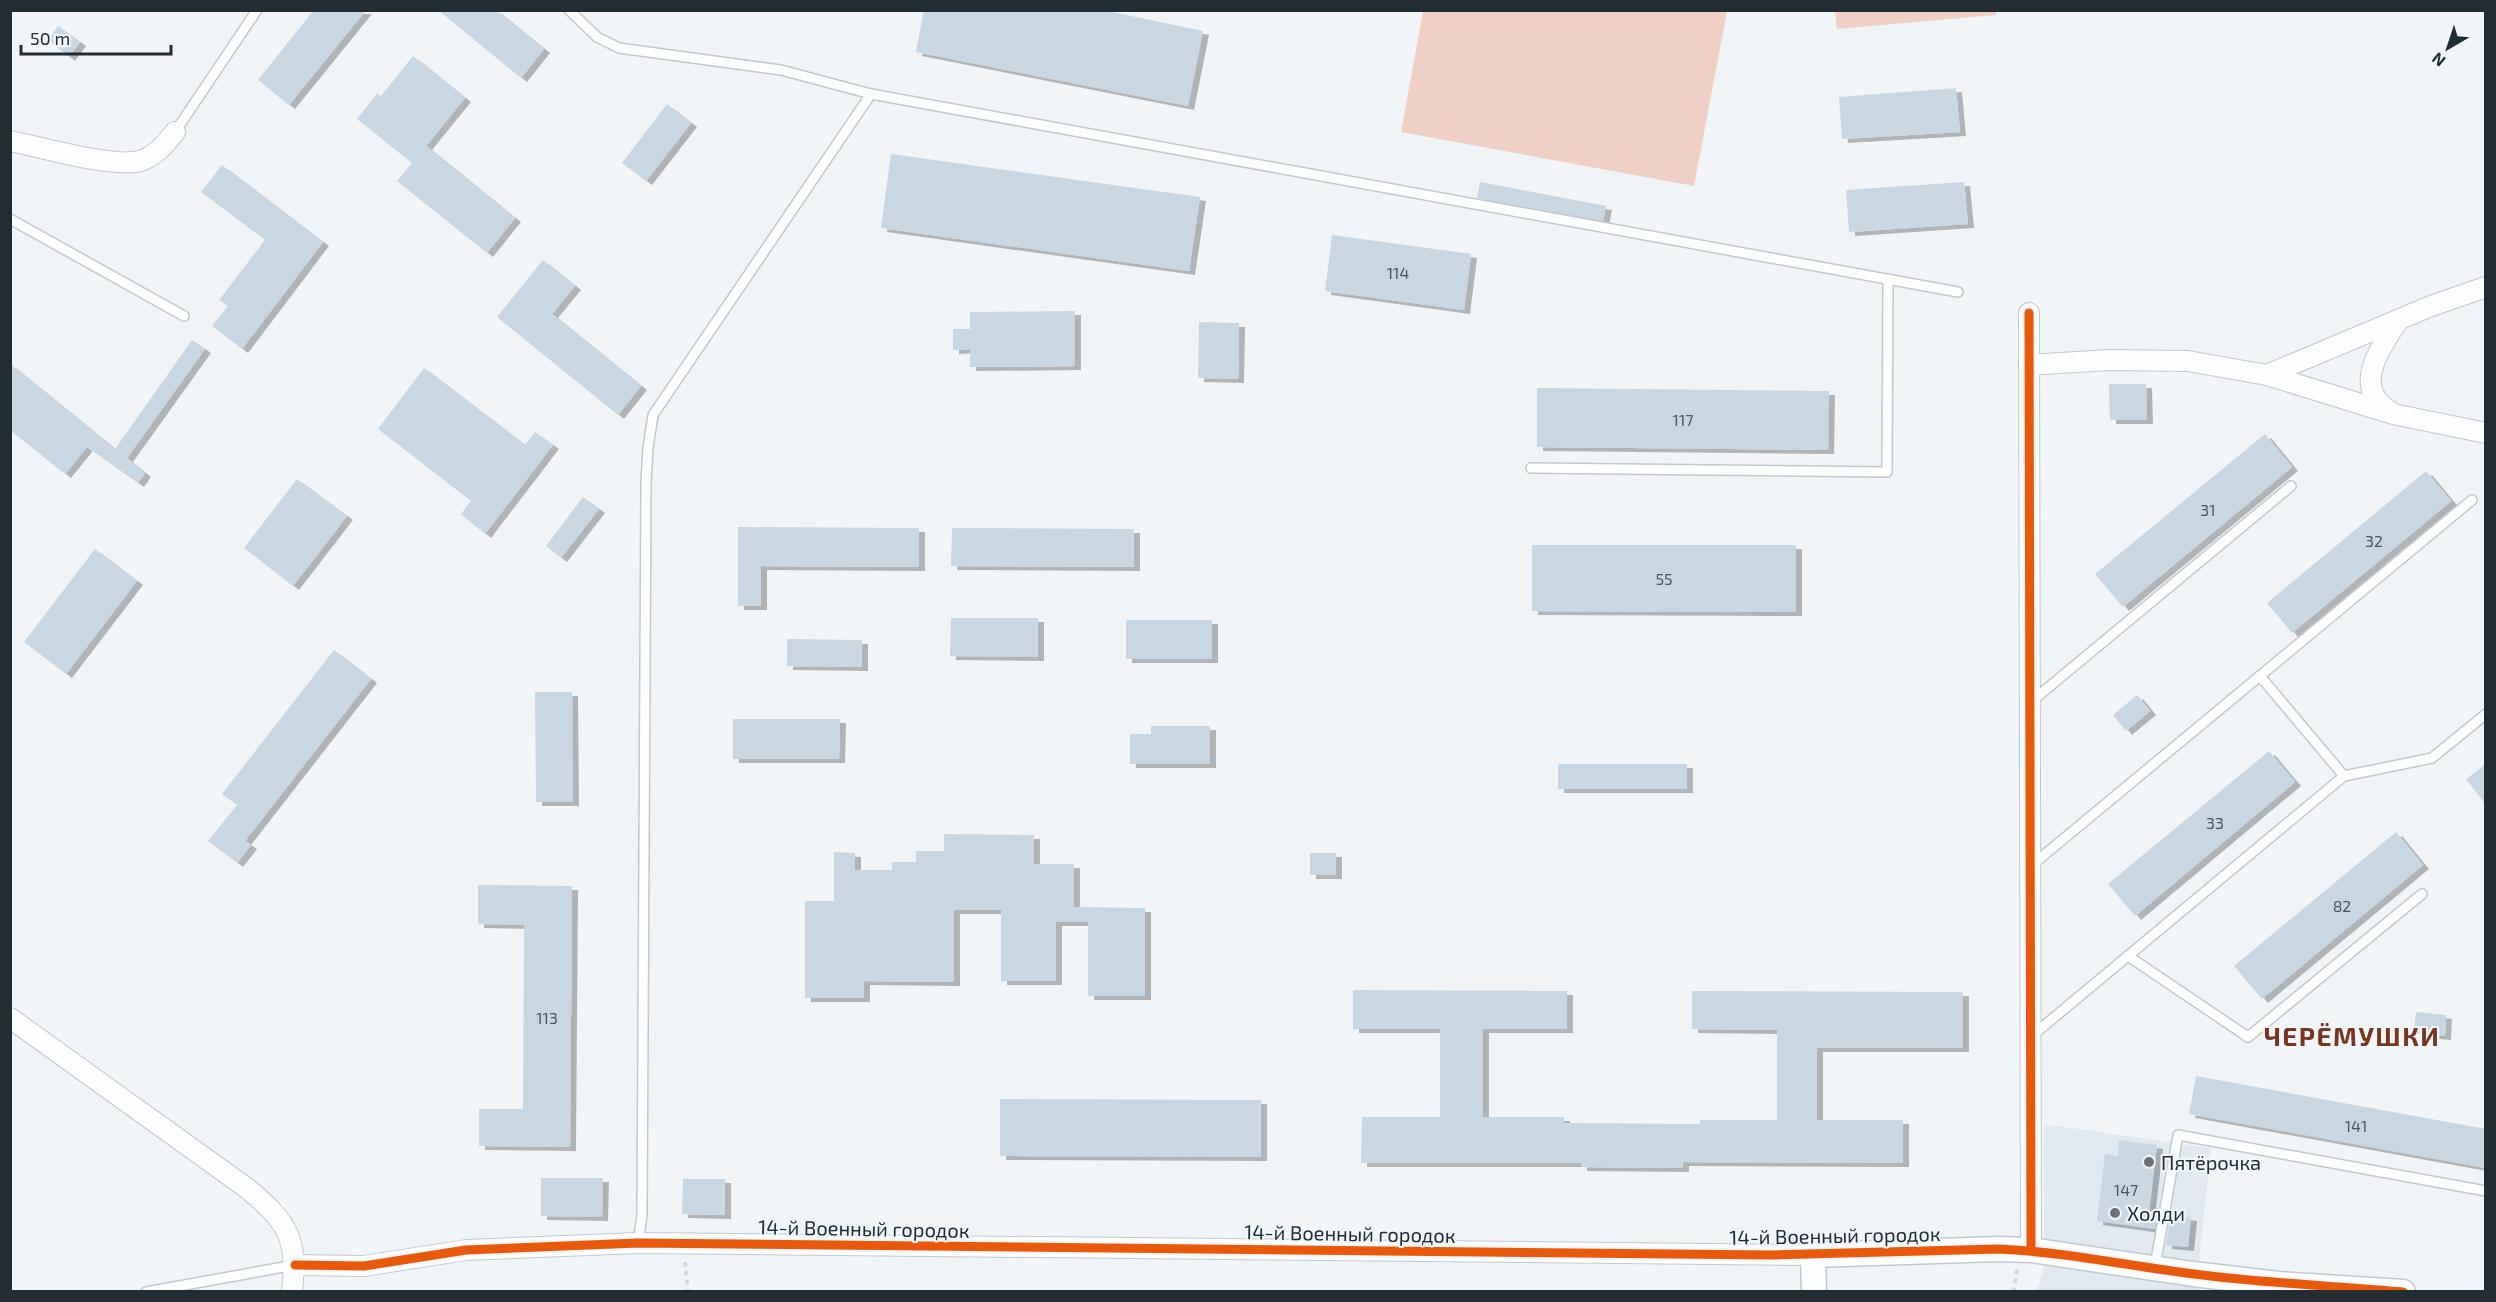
<svg xmlns="http://www.w3.org/2000/svg" width="2496" height="1302" font-family="'Exo 2',sans-serif">
<style>
.built{fill:#e1eaf1}
.grass{fill:#f0d0c6}
.building{fill:#c8d7e1;filter:url(#shadow)}
.lines{fill:none;stroke-linecap:round;stroke-linejoin:round}
.service-casing{stroke:#c2c9ce;stroke-width:12}
.minor-casing{stroke:#c2c9ce;stroke-width:22}
.tertiary-casing{stroke:#c2c9ce;stroke-width:27}
.path{stroke:#d7d8d9;stroke-width:4;stroke-dasharray:4.5 4.5;stroke-linecap:butt}
.service{stroke:#fdfefe;stroke-width:9}
.minor{stroke:#fdfefe;stroke-width:20}
.tertiary{stroke:#fdfefe;stroke-width:24}
.cycleway-casing{stroke:#f0f6fa;stroke-width:13}
.cycleway{stroke:#e8590c;stroke-width:9}
.poi-dot{fill:#6a7278;stroke:#f0f6fa;stroke-width:2}
.labels{text-anchor:middle;dominant-baseline:central;stroke-width:4.5;stroke-linejoin:round;paint-order:stroke}
.number-label{font-size:16px;fill:#4b575e}
.poi-label{font-size:20px;fill:#212c33;stroke:#f0f6fa;text-anchor:start}
.street-label{font-size:20px;fill:#212c33;stroke:#f0f6fa}
.district-label{font-size:26px;font-weight:bold;letter-spacing:1.5px;fill:#78351f;stroke:#f0f6fa}
</style>
<defs>
<filter id="shadow"><feDropShadow dx="6" dy="4" stdDeviation="0" flood-color="#0004"/></filter>
</defs>
<rect width="100%" height="100%" fill="#f2f5f8"/>
<path class="built" d="M2044,1124L2211,1148L2199,1262L2200,1291L2036,1292L2044,1269Z"/>
<g class="grass">
<path d="M1423,11H1727L1694,186L1401,132Z"/>
<path d="M1996,11V15L1837,29L1835,11Z"/>
</g>
<g class="building">
<path d="M314,10H366L289,105L258,80Z"/>
<path d="M438,10H496L544,49L521,78Z"/>
<path d="M924,10H1103L1203,31L1188,106L916,52Z"/>
<path d="M58,26L80,42L69,57L48,40Z"/>
<path d="M413,56L465,98L426,146L515,218L487,253L397,181L412,163L357,119L377,94L381,96Z"/>
<path d="M1956,88L1960,132L1842,139L1839,97Z"/>
<path d="M667,104L691,123L646,181L622,163Z"/>
<path d="M891,154L1200,197L1189,271L881,228Z"/>
<path d="M222,165L323,242L242,349L212,326L228,306L219,300L265,240L201,192Z"/>
<path d="M1480,182L1606,206L1603,221L1477,198Z"/>
<path d="M1964,182L1968,224L1849,232L1846,190Z"/>
<path d="M1332,235L1471,254L1464,310L1325,291Z"/>
<path d="M543,260L575,286L552,314L641,386L618,415L497,317Z"/>
<path d="M1075,311V366L970,367V349L953,350V329H970V312Z"/>
<path d="M1199,322L1239,323L1238,379L1198,378Z"/>
<path d="M192,340L205,349L127,458L145,473L138,483L87,447L65,474L10,430V364L115,449Z"/>
<path d="M424,368L525,445L535,432L553,445L485,534L461,514L471,501L378,429Z"/>
<path d="M2109,384H2146L2147,420H2110Z"/>
<path d="M1537,388L1829,391L1828,450L1537,447Z"/>
<path d="M2265,434L2292,467L2123,607L2095,574Z"/>
<path d="M2426,471L2451,501L2292,633L2267,603Z"/>
<path d="M297,479L347,516L293,586L244,548Z"/>
<path d="M583,497L599,509L561,558L546,546Z"/>
<path d="M738,527L919,528V567L761,566V606H738Z"/>
<path d="M952,528L1134,529V567L951,566Z"/>
<path d="M1532,545H1796V612L1532,611Z"/>
<path d="M95,549L137,581L66,674L24,642Z"/>
<path d="M951,618H1038V657L950,656Z"/>
<rect x="1126" y="620" width="86" height="39"/>
<path d="M787,639L862,640V667L787,666Z"/>
<path d="M334,650L371,679L245,841L251,845L237,863L208,841L237,805L222,794Z"/>
<path d="M535,692H572L573,802H536Z"/>
<path d="M2137,695L2150,711L2126,731L2113,715Z"/>
<path d="M733,719H840L839,759H733Z"/>
<path d="M1151,726H1210V764H1130V734H1151Z"/>
<path d="M2269,751L2295,782L2135,916L2108,884Z"/>
<rect x="1558" y="764" width="129" height="25"/>
<path d="M2486,764V805L2466,779Z"/>
<path d="M2396,832L2423,865L2262,999L2234,966Z"/>
<path d="M944,834L1034,835V864H1074V907L1145,908V996H1088V922H1056V981H1001V910H954V982L864,981V998H805V901H834V852L855,853V870H892V862H916V851H944Z"/>
<rect x="1310" y="853" width="26" height="22"/>
<path d="M478,885L572,886L570,1147L479,1146V1109H523L524,925L478,924Z"/>
<path d="M1353,990L1567,991V1029H1483V1117H1564V1123L1700,1124V1120H1777V1030L1692,1029V991L1963,992V1048H1817V1120H1903V1163L1683,1162V1168L1581,1167V1163H1361L1362,1117H1440V1029H1353Z"/>
<path d="M2416,1012L2446,1015L2445,1036L2414,1033Z"/>
<path d="M2196,1076L2486,1129V1168L2189,1114Z"/>
<path d="M1000,1099L1261,1100V1157L1000,1156Z"/>
<path d="M2119,1140L2157,1145L2149,1212L2157,1213L2155,1229L2097,1221L2105,1154L2118,1156Z"/>
<path d="M541,1178H603L602,1217L541,1216Z"/>
<path d="M683,1179H725V1215L682,1214Z"/>
<path d="M2171,1215L2191,1217L2188,1247L2166,1245Z"/>
</g>
<g class="lines">
<defs>
<g id="service">
<path d="M569,10L597,37L619,48L781,70L871,94L1958,292"/>
<path d="M175,132L257,10"/>
<path d="M10,219L184,316"/>
<path d="M1531,468L1887,472L1888,279"/>
<path d="M2260,676L2344,776"/>
<path d="M2032,701L2291,486"/>
<path d="M2032,865L2472,500"/>
<path d="M2128,956L2248,1037L2422,894"/>
<path d="M2033,1035L2344,776L2432,758L2486,714"/>
<path d="M638,1243L642,1215L646,483L648,448L653,415L871,94"/>
<path d="M2155,1266L2178,1135L2486,1191"/>
<path d="M146,1292L295,1265"/>
</g>
<g id="minor">
<path d="M10,141C41,147 112,168 140,161C155,157 166,143 175,132"/>
<path d="M2029,313L2031,1250"/>
<path d="M2029,365L2109,360L2188,361L2267,375L2393,414L2486,433"/>
<path d="M2267,375L2431,306L2486,287"/>
<path d="M2391,412C2387,409 2380,405 2377,400C2359,375 2384,343 2397,322"/>
<path d="M10,1018L248,1189C288,1223 298,1238 292,1292"/>
<path d="M295,1265L364,1266L466,1250L638,1243L1813,1255"/>
</g>
<path id="tertiary" d="M1814,1292L1813,1255L1999,1249L2031,1250L2193,1274L2279,1284L2403,1292"/>
</defs>
<use href="#service" class="service-casing"/>
<use href="#minor" class="minor-casing"/>
<use href="#tertiary" class="tertiary-casing"/>
<g class="path">
<path d="M685,1262L688,1292"/>
<path d="M2014,1292L2017,1268"/>
</g>
<use href="#service" class="service"/>
<use href="#minor" class="minor"/>
<use href="#tertiary" class="tertiary"/>
<defs>
<g id="cycleway">
<path d="M2029,313L2031,1250"/>
<path d="M295,1265L364,1266L466,1250L638,1243L1772,1255L1999,1249C2065,1252 2129,1266 2194,1274C2263,1283 2333,1286 2403,1292"/>
</g>
</defs>
<use href="#cycleway" class="cycleway-casing"/>
<use href="#cycleway" class="cycleway"/>
</g>
<g class="poi-dot">
<circle cx="2149" cy="1162" r="6"/>
<circle cx="2115" cy="1213" r="6"/>
</g>
<g class="labels">
<g class="number-label">
<text x="1398" y="272">114</text>
<text x="1683" y="419">117</text>
<text x="2208" y="509">31</text>
<text x="2374" y="540">32</text>
<text x="1664" y="578">55</text>
<text x="2215" y="822">33</text>
<text x="2342" y="905">82</text>
<text x="547" y="1017">113</text>
<text x="2356" y="1125">141</text>
<text x="2126" y="1189">147</text>
</g>
<g class="poi-label">
<text x="2161" y="1162">Пятёрочка</text>
<text x="2127" y="1213">Холди</text>
</g>
<g class="street-label">
<text transform="translate(864 1228) rotate(1)">14-й Военный городок</text>
<text transform="translate(1350 1233) rotate(1)">14-й Военный городок</text>
<text transform="translate(1835 1235) rotate(-1)">14-й Военный городок</text>
</g>
<g class="district-label">
<text x="2352" y="1035">ЧЕРЁМУШКИ</text>
</g>
</g>
<rect width="2496" height="1302" fill="none" stroke="#212c33" stroke-width="24"/>
<g transform="translate(2448 48) rotate(219)" stroke="#f0f6fa" stroke-width="4.5" paint-order="stroke">
<path d="M0-4.5L10 22L0 15L-10 22Z" fill="#212c33"/>
<text y="-9" font-size="16" font-weight="bold" text-anchor="middle" fill="#212c33">N</text>
</g>
<path d="M21 45v9h150v-9" fill="none" stroke="#212c33" stroke-width="3"/>
<text x="30" y="45" font-size="18" fill="#212c33" stroke="#f0f6fa" stroke-width="4.5" paint-order="stroke">50 m</text>
</svg>
